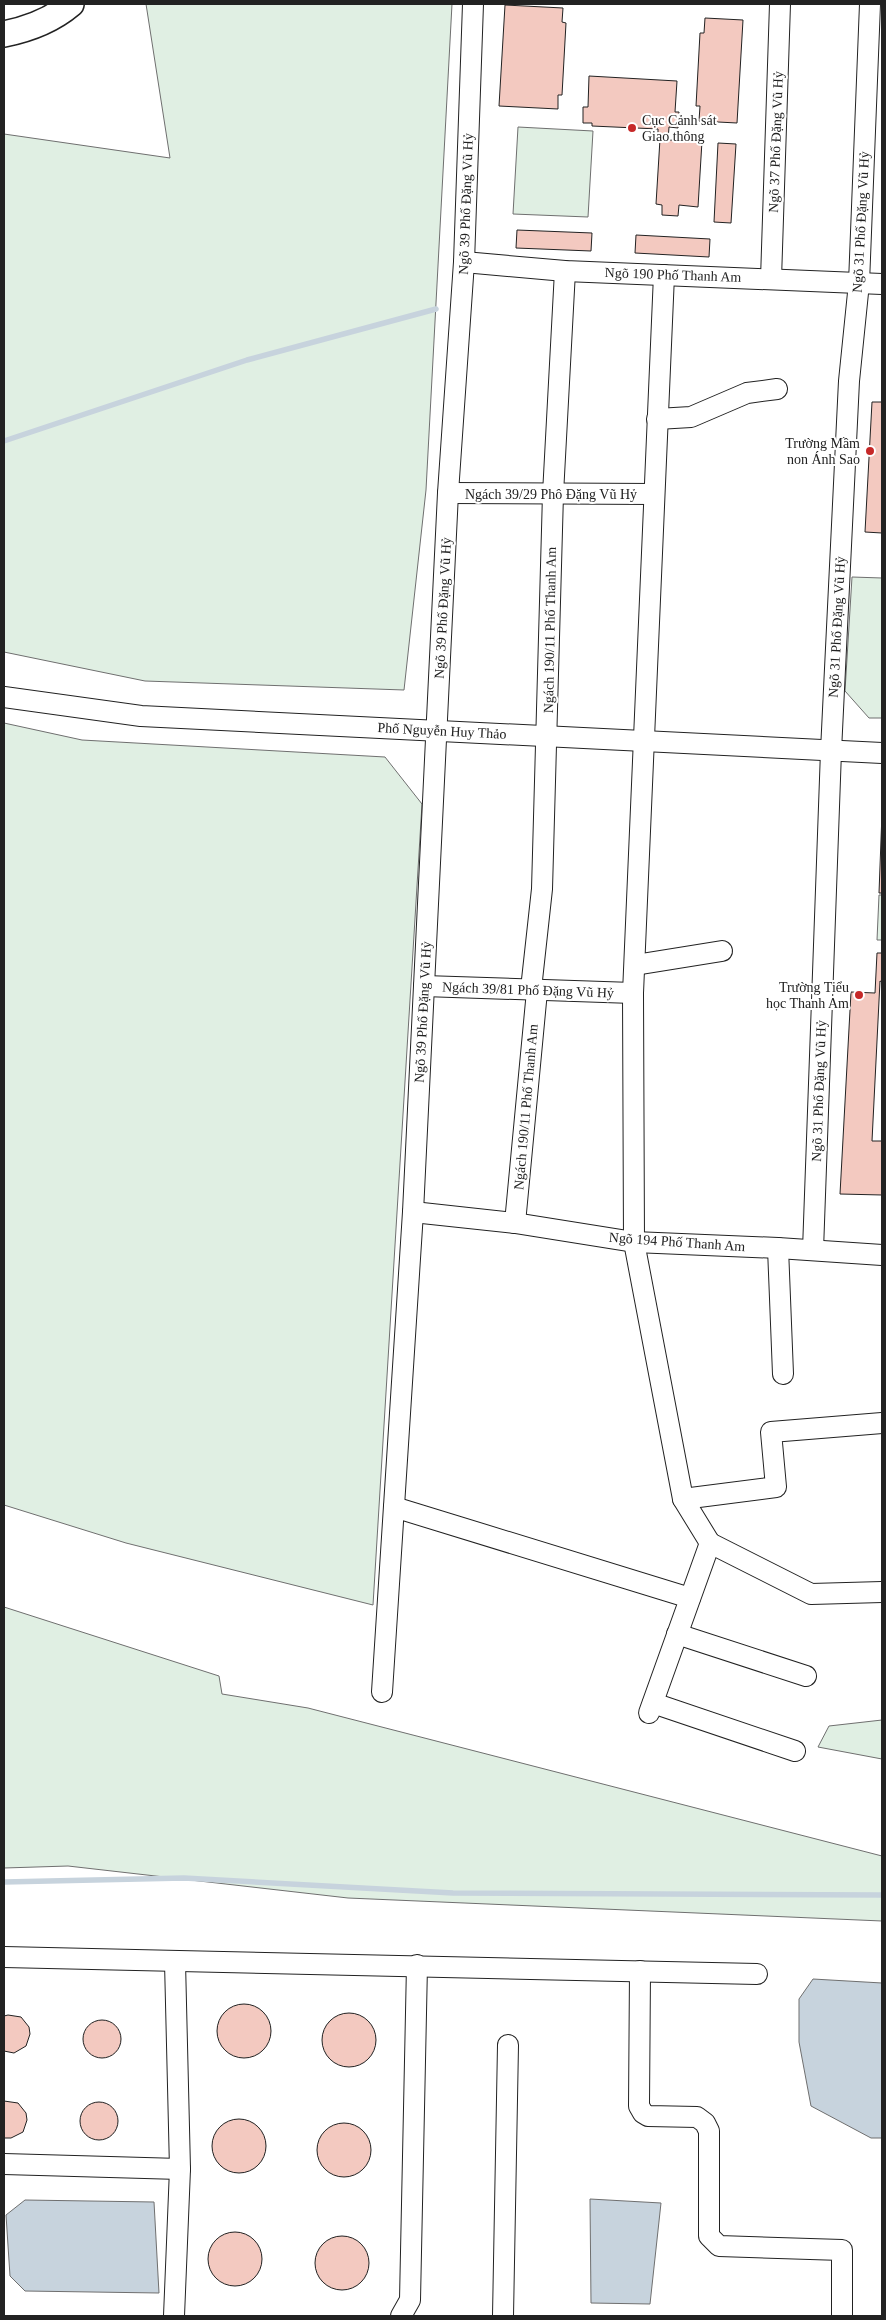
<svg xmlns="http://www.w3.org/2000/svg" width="886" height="2320" font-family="'Times New Roman',serif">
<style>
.green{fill:#e0efe3;stroke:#6f6f6f}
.water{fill:#c7d3dd;stroke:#6f6f6f}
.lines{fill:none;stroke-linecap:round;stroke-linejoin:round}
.stream{stroke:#c7d3dd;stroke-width:5.5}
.building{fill:#f3c9c0;stroke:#222}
.minor-casing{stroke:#222;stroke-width:22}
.major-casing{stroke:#222;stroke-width:28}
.minor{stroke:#fff;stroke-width:20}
.major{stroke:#fff;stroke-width:25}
.poi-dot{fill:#c62828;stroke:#fff;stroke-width:2}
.labels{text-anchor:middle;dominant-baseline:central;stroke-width:4;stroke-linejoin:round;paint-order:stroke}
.poi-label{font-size:14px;fill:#222;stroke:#fff;text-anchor:end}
.street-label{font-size:14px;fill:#222;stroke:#fff}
</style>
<rect width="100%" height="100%" fill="#fff"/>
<g class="green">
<path d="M146,4H452L426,490L404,690L145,681L4,652V134L170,158Z"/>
<path d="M518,127L593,131L588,217L513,214Z"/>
<path d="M852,577L882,578V718H869L845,691Z"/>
<path d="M4,723L82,740L385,757L422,804L373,1605L126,1543L4,1505Z"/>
<path d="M879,895H882V940H877Z"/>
<path d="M4,1607L219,1676L222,1694L308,1708L882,1856V1921L348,1898L68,1866L4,1868Z"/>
<path d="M882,1720V1759L818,1747L829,1726Z"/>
</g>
<g class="water">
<path d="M813,1979L882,1983V2138H871L811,2106L799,2042V1999Z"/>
<path d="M590,2199L661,2203L650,2304L591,2303Z"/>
<path d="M25,2200L154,2202L159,2293L25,2291L10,2276L6,2215Z"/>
</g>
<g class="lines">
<g class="stream">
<path d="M4,441L247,360L436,309"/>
<path d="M4,1882L184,1878L453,1893L882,1895"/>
</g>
</g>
<g class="building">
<path d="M505,5L563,8L562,22L566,23L562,95H558V109L499,106Z"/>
<path d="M705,18L743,20L737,123L699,121L700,106H696L700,33H704Z"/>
<path d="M589,76L677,81L675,112H679L678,128L669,127L668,140L702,141L698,207L679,205L678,216L662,215V205L656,204L660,139H658V129L592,126V123H583V107H588Z"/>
<path d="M718,143L736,144L731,223L714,222Z"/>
<path d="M517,230L592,233L591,251L516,248Z"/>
<path d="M636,235L710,239L709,257L635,253Z"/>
<path d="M872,402H882V533L865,532Z"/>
<path d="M882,813V893H879Z"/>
<path d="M877,953H882V982L880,981L872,1141H882V1195L840,1194L851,992L875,993Z"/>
<circle cx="244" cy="2031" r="27"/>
<circle cx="349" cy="2040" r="27"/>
<path d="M8,2015L21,2017L29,2027L30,2034L26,2046L14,2053L4,2051V2016Z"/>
<circle cx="102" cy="2039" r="19"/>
<path d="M4,2101L18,2103L26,2113L27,2120L23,2132L11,2138H4Z"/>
<circle cx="99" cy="2121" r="19"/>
<circle cx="239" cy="2146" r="27"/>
<circle cx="344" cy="2150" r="27"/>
<circle cx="235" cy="2259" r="27"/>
<circle cx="342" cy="2263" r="27"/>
</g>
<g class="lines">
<defs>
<g id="minor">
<path d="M464,262L565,271L882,284"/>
<path d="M664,275L633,993L634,1242L683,1499L710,1543"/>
<path d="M771,279L780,4"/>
<path d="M657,419L691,417L747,393L777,389"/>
<path d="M448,493L654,494"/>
<path d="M4,697L141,716L882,753"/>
<path d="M635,965L722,951"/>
<path d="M424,986L633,993"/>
<path d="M531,989L542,889L553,494L565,271"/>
<path d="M413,1212L515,1223L634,1242L778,1248L882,1255"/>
<path d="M515,1223L537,991"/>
<path d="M778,1248L783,1374"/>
<path d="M813,1250L831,751L849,381L859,283L870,4"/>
<path d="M683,1499L776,1487L771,1432L882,1423"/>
<path d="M394,1507L690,1598"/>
<path d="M710,1543L811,1594L882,1592"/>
<path d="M677,1634L806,1676"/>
<path d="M382,1692L413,1212L448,493L464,262L473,4"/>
<path d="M653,1703L795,1751"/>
<path d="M649,1713L710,1543"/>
<path d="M4,1957L757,1974"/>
<path d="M640,1971L639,2106L643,2113L648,2116L697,2117L705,2123L709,2131V2236L719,2246L842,2250V2316"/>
<path d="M4,2164L180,2169"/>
<path d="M174,2316L180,2169L175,1962"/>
<path d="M401,2316L410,2300L417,1965"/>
<path d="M503,2316L508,2045"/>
</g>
<path id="major" d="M4,34C29,29 51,21 71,4"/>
</defs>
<use href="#minor" class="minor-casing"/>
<use href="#major" class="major-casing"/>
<use href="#minor" class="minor"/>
<use href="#major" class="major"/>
</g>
<g class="poi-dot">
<circle cx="632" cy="128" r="5"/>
<circle cx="870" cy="451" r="5"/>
<circle cx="859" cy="995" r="5"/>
</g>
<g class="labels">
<g class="poi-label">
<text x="642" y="120" text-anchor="start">Cục Cảnh sát<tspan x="642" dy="16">Giao thông</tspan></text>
<text x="860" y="443">Trường Mầm<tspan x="860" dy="16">non Ánh Sao</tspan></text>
<text x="849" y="987">Trường Tiểu<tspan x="849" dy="16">học Thanh Am</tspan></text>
</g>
<g class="street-label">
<text transform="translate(776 142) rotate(-88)">Ngõ 37 Phố Đặng Vũ Hỷ</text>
<text transform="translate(466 204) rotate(-88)">Ngõ 39 Phố Đặng Vũ Hỷ</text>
<text transform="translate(861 222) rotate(-87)">Ngõ 31 Phố Đặng Vũ Hỷ</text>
<text transform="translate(673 275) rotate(2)">Ngõ 190 Phố Thanh Am</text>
<text x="551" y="494">Ngách 39/29 Phô Đặng Vũ Hỷ</text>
<text transform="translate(443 608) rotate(-87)">Ngõ 39 Phố Đặng Vũ Hỷ</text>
<text transform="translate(837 627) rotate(-87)">Ngõ 31 Phố Đặng Vũ Hỷ</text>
<text transform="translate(550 630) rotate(-89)">Ngách 190/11 Phố Thanh Am</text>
<text transform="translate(442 731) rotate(3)">Phố Nguyễn Huy Thảo</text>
<text transform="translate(528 990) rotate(2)">Ngách 39/81 Phố Đặng Vũ Hỷ</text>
<text transform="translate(423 1012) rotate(-87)">Ngõ 39 Phố Đặng Vũ Hỷ</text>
<text transform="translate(819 1091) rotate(-88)">Ngõ 31 Phố Đặng Vũ Hỷ</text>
<text transform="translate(526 1107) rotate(-85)">Ngách 190/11 Phố Thanh Am</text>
<text transform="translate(677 1242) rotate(4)">Ngõ 194 Phố Thanh Am</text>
</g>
</g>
<rect width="886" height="2320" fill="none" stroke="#222222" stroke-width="10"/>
</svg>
